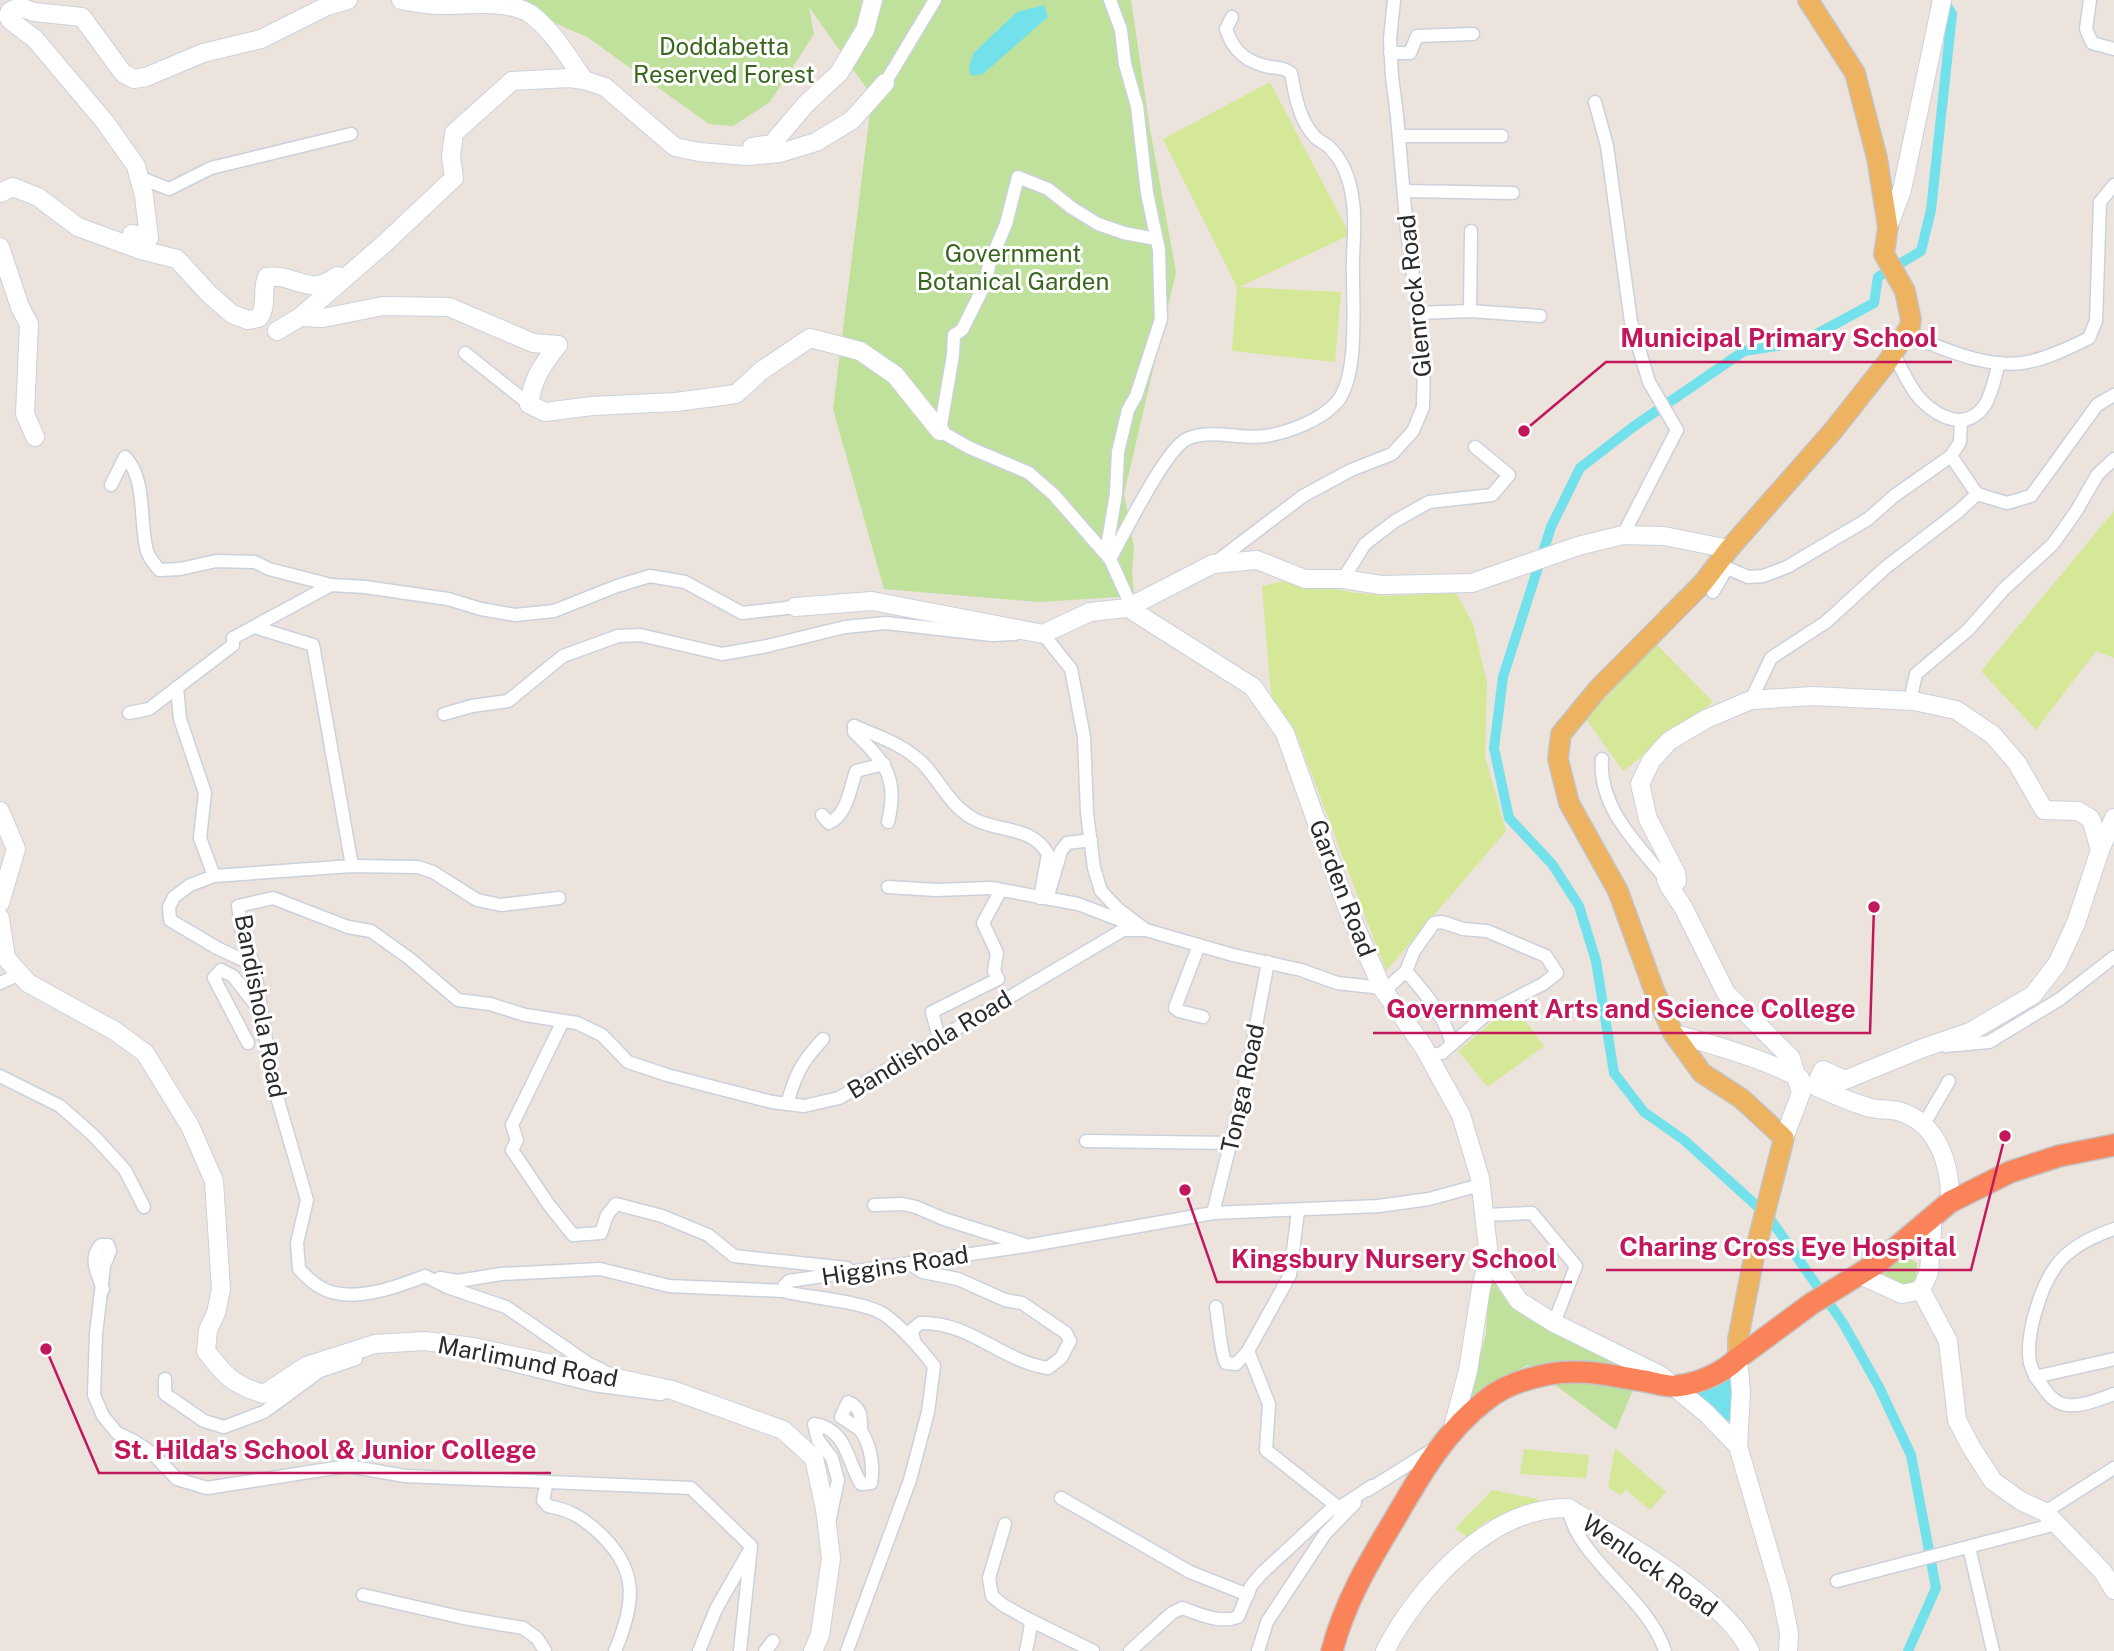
<svg xmlns="http://www.w3.org/2000/svg" width="2114" height="1651" font-family="'Public Sans',sans-serif">
<style>
.green{fill:#bfe19b}
.pitch{fill:#d4e897}
.water{fill:#73e1eb}
.lines{fill:none;stroke-linecap:round;stroke-linejoin:round}
.canal{stroke:#73e1eb;stroke-width:10}
.street-casing{stroke:#cbd1dc;stroke-width:15}
.secondary-casing{stroke:#cbd1dc;stroke-width:20}
.primary-casing{stroke:#c3c3c3;stroke-width:22}
.highway-casing{stroke:#c3c3c3;stroke-width:24}
.street{stroke:#fff;stroke-width:12}
.secondary{stroke:#fff;stroke-width:18}
.primary{stroke:#edb361;stroke-width:19}
.highway{stroke:#fa835a;stroke-width:21}
.labels{text-anchor:middle;dominant-baseline:central;stroke-width:6;stroke-linejoin:round;paint-order:stroke}
.park-label{font-size:24px;fill:#38661c;stroke:#fff}
.street-label{font-size:24px;fill:#2a2a2a;stroke:#fff}
.leader{fill:none;stroke:#c2185b;stroke-width:2.5}
.callout-dot{fill:#c2185b;stroke:#fff;stroke-width:2.5}
.callout-label{font-size:26px;text-anchor:middle;font-weight:bold;fill:#c2185b;stroke:#fff;stroke-width:6;stroke-linejoin:round;paint-order:stroke}
</style>
<rect width="100%" height="100%" fill="#ece3dd"/>
<g class="green">
<path d="M521,0H1131L1150,129L1176,272L1124,494L1134,547L1132,570L1134,596L1040,602L884,589L833,409L872,96L809,7L814,34L770,102L733,126L709,124L587,37L557,24Z"/>
<path d="M1903,1255L1917,1263L1916,1284L1906,1287L1885,1275L1883,1269Z"/>
<path d="M1490,1267L1498,1288L1509,1305L1530,1319L1640,1374L1616,1430L1528,1365L1488,1385L1469,1400L1486,1334Z"/>
</g>
<g class="pitch">
<path d="M1270,82L1350,235L1239,287L1341,292L1335,362L1232,351L1237,287L1163,139Z"/>
<path d="M2114,511V658L2096,651L2036,730L1981,671Z"/>
<path d="M1292,579L1350,592L1385,596L1456,593L1473,624L1487,682L1485,757L1506,831L1386,971L1295,730L1271,695L1262,586Z"/>
<path d="M1656,644L1713,702L1623,771L1586,719Z"/>
<path d="M1513,1004L1544,1046L1488,1087L1458,1051Z"/>
<path d="M1615,1448L1666,1492L1650,1510L1626,1490L1620,1495L1608,1487Z"/>
<path d="M1524,1449L1589,1455L1586,1478L1520,1474Z"/>
<path d="M1492,1490L1538,1499V1502L1485,1522L1468,1537L1455,1529C1467,1515 1480,1504 1492,1490Z"/>
</g>
<g class="water">
<path d="M1044,5L1048,17L983,74L971,76L969,67L973,54L982,45L1017,12Z"/>
<path d="M1735,1375L1731,1423L1688,1390Z"/>
</g>
<g class="lines">
<path class="canal" d="M1908,1651L1936,1588L1911,1455L1879,1387L1843,1323L1769,1217L1684,1140L1644,1112L1614,1073L1596,961L1579,906L1552,864L1509,818L1494,748L1503,677L1551,527L1580,468L1633,427L1744,351L1802,342L1874,303L1878,277L1921,251L1931,210L1952,14L1943,0"/>
<defs>
<g id="street">
<path d="M1110,0L1121,30L1125,64L1137,106L1147,193L1159,250L1160,291L1161,319L1136,396L1128,410L1118,452L1116,494L1107,547L1110,559L1130,603"/>
<path d="M2090,0L2086,29L2092,43L2114,49"/>
<path d="M1390,53H1410L1417,36L1473,34"/>
<path d="M885,83L935,0"/>
<path d="M1595,102L1607,146L1631,322L1649,382L1677,430L1623,535"/>
<path d="M1399,136H1502"/>
<path d="M139,177L169,189L211,168L351,134"/>
<path d="M1404,191L1513,193"/>
<path d="M1470,311L1471,231"/>
<path d="M1419,313L1470,311L1540,316"/>
<path d="M1905,334C1941,347 1982,368 2022,363C2044,360 2069,348 2089,338L2096,321L2100,202L2114,185"/>
<path d="M465,353L529,404"/>
<path d="M1893,353C1902,369 1909,387 1921,400C1940,419 1967,431 1985,405C1992,394 1995,376 1999,363"/>
<path d="M1951,456L1977,494"/>
<path d="M111,485L125,457C147,478 139,524 147,551C149,558 155,564 159,570L180,569L216,561L255,562L269,569L331,585L365,587L448,599L481,609L515,615L554,611L617,586L650,576L685,582L742,613L795,607"/>
<path d="M1110,559C1123,536 1166,448 1187,439C1211,428 1240,440 1266,436C1289,432 1320,421 1337,402C1360,375 1352,297 1353,262C1353,243 1356,223 1353,203C1351,183 1344,161 1328,146C1324,143 1319,141 1315,137C1299,120 1295,95 1291,73C1284,68 1279,68 1270,67C1247,63 1233,51 1226,29L1232,17"/>
<path d="M1110,559L1054,495L1029,473L970,448L940,431L953,355L954,335L962,330L984,286L990,262L1006,224L1018,177L1048,189L1072,208L1098,224L1124,233L1156,239"/>
<path d="M1216,562L1303,496L1351,470L1392,454L1413,431L1423,407L1424,354L1407,232L1397,116L1392,76L1390,39L1394,0"/>
<path d="M1718,564L1748,577L1763,576L1787,567L1868,519L1894,496L1951,456L1960,442L1961,422"/>
<path d="M1343,579L1365,544L1395,521L1429,502L1492,495L1509,475L1475,447"/>
<path d="M1713,592L1727,568"/>
<path d="M254,627L313,645L352,866"/>
<path d="M1037,634H1043L1071,669L1084,737L1087,813L1094,868L1101,891L1118,909L1146,930"/>
<path d="M177,687L180,719L205,793L200,838L214,876"/>
<path d="M1751,700L1771,658L1826,622L1885,568L1959,511L1977,494L2007,503L2031,496L2097,405L2114,395"/>
<path d="M1910,701L1916,674L1968,630L2004,589L2053,544L2077,510L2097,475L2114,459"/>
<path d="M129,713L149,709L233,645V638L331,585"/>
<path d="M444,714L472,706L508,701L563,656L618,636L640,635L722,654L767,646L845,627L886,623L992,635L1015,634"/>
<path d="M854,726C880,737 908,746 927,768C942,786 952,807 974,819C1000,833 1031,825 1048,854L1040,898"/>
<path d="M854,726V732C885,762 899,778 888,822"/>
<path d="M1602,759C1598,807 1637,844 1666,879"/>
<path d="M822,815L829,823C847,815 850,789 856,771L884,764"/>
<path d="M888,887L936,890L991,888L1078,904L1133,925"/>
<path d="M1049,892L1061,851L1067,843L1091,840"/>
<path d="M1199,945L1175,1008L1179,1011L1203,1017"/>
<path d="M254,965L217,948L170,920L169,907L174,897L190,885L214,876L352,866L418,867L433,872L477,900L501,905L559,898"/>
<path d="M1406,971L1414,951L1434,923L1442,922L1463,929L1487,931L1546,956L1557,973L1543,984L1489,1012L1452,1044"/>
<path d="M0,983L20,974"/>
<path d="M1384,991L1406,971C1425,993 1444,1015 1452,1044L1442,1053L1428,1056"/>
<path d="M563,1021L512,1125L517,1140L512,1150L549,1205L573,1235L601,1233L607,1215L616,1204L662,1216L708,1235L734,1256L847,1268"/>
<path d="M939,1038L932,1012L998,979L994,971L997,953L983,923L1001,890"/>
<path d="M248,1043L214,978L221,970L233,976L261,1012"/>
<path d="M1945,1046L1989,1042L2060,999L2114,957"/>
<path d="M0,1076L60,1106L94,1136L125,1170L144,1207"/>
<path d="M787,1104C796,1073 801,1063 823,1039"/>
<path d="M1924,1124L1949,1081"/>
<path d="M1086,1141L1230,1143"/>
<path d="M874,1205L903,1204L916,1207L944,1219L1023,1244"/>
<path d="M1213,1213L1244,1089L1268,962"/>
<path d="M1485,1215L1532,1213L1576,1266L1554,1323"/>
<path d="M2114,1229C2094,1236 2069,1248 2056,1266C2040,1288 2025,1336 2030,1363C2033,1374 2039,1382 2046,1391C2051,1398 2057,1404 2067,1405C2082,1407 2100,1399 2114,1394"/>
<path d="M908,1263L923,1272L958,1279L1005,1300L1022,1303L1066,1333L1070,1341L1061,1358L1048,1368C1001,1361 969,1321 920,1323L912,1330L914,1341"/>
<path d="M440,1278L458,1281L501,1274L600,1269L669,1286L784,1291"/>
<path d="M103,1289C98,1275 88,1258 101,1245H108L110,1251L104,1266L96,1334L94,1395L103,1416L117,1433L134,1441L153,1454L177,1479L207,1488L348,1466L405,1476L691,1488L751,1546L740,1651"/>
<path d="M1216,1307C1218,1318 1221,1356 1226,1363L1236,1364L1248,1351L1290,1275L1298,1211"/>
<path d="M1248,1351L1269,1404L1266,1450L1338,1507"/>
<path d="M501,1362L593,1385L661,1394"/>
<path d="M602,1370L589,1364L506,1307L447,1287L425,1276C397,1287 349,1305 320,1287C312,1283 305,1275 299,1269L297,1243L307,1200L273,1083L254,965L242,933L238,906L273,898L348,927L371,931L410,959L458,1000L490,1004L525,1015L577,1023L602,1035L628,1062L667,1075L772,1102L804,1106L839,1098L1123,930H1146L1233,955L1301,970L1337,983L1382,988"/>
<path d="M2035,1377L2114,1359"/>
<path d="M165,1379V1394L204,1421L224,1427L264,1412L320,1371L356,1359"/>
<path d="M547,1482L543,1500L548,1506C569,1510 580,1516 596,1530C639,1568 636,1601 615,1651"/>
<path d="M1368,1490L1435,1448"/>
<path d="M1061,1498L1190,1572L1248,1595"/>
<path d="M1568,1508C1579,1562 1647,1596 1665,1651"/>
<path d="M2045,1512L2114,1468"/>
<path d="M830,1518L838,1480L832,1458L818,1440L814,1424C847,1429 847,1461 861,1484L871,1483C874,1468 871,1445 861,1431C856,1426 847,1421 841,1417L848,1402C862,1408 861,1417 861,1431"/>
<path d="M1005,1524L989,1578L992,1596L1003,1605L1028,1619L1031,1625L1026,1651"/>
<path d="M1969,1547L1993,1651"/>
<path d="M1837,1581L2056,1524"/>
<path d="M363,1595L464,1618L523,1628L537,1638L545,1651"/>
<path d="M1028,1619L1093,1651"/>
<path d="M699,1651L716,1609L748,1553"/>
<path d="M765,1651L773,1641"/>
<path d="M847,1651L910,1480L928,1412L934,1366C920,1348 904,1329 885,1315C866,1302 815,1298 791,1293L784,1291V1286L789,1281L1026,1246L1213,1213L1379,1206L1429,1199L1480,1185"/>
<path d="M1130,1651L1172,1613L1182,1608C1199,1614 1220,1624 1238,1617L1251,1586L1261,1574L1329,1511L1343,1505L1372,1486"/>
<path d="M1258,1651L1267,1622L1325,1534L1355,1503"/>
</g>
<g id="secondary">
<path d="M401,0C415,3 429,5 444,5C470,5 506,0 529,13C552,29 568,57 584,80"/>
<path d="M752,147L772,144L805,105L839,73L865,30L873,0"/>
<path d="M0,193L13,187L38,197L78,227L141,250L177,259L209,294L232,314L248,320L259,318C268,305 261,291 267,277C295,273 309,298 337,276"/>
<path d="M1888,227L1902,190L1942,0"/>
<path d="M132,234L149,238L144,196L136,166L105,122L35,39L10,20L8,16L10,11L20,7L34,12L82,17L123,73L134,79L146,77L203,53L261,39L327,6L348,0"/>
<path d="M0,247L20,307L29,324L25,414L35,437"/>
<path d="M300,317L323,318L383,306L449,307L533,343L558,345"/>
<path d="M277,331L300,317L384,244L454,178L451,157L454,133L512,81L569,78L584,80L605,87L675,147L699,152L747,156L780,153L816,142L852,120L885,83"/>
<path d="M558,345C542,365 533,378 529,404L545,412L592,406L676,402L736,394L761,371L810,338L860,351L895,375L940,431"/>
<path d="M1135,604L1213,564L1257,560L1305,579H1343L1381,585L1472,583L1578,546L1623,535L1664,536L1729,549"/>
<path d="M795,607L872,601L1043,634L1090,612L1127,608"/>
<path d="M1133,611L1253,687L1285,733L1346,905L1382,988L1423,1046L1461,1115L1480,1178L1489,1257L1519,1301L1554,1323L1660,1375L1706,1413L1738,1446L1781,1593L1789,1633L1788,1651"/>
<path d="M0,811L16,849L0,903"/>
<path d="M2100,850L2114,818"/>
<path d="M1666,879L1669,886L1677,881L1676,873L1648,819L1640,784L1651,761L1669,741L1706,719L1751,700L1813,696L1914,701L1956,710L1993,735L2017,763L2044,810L2078,811L2091,819L2100,850L2076,923L2057,964L2033,995L1970,1032L1923,1048L1845,1080L1823,1070L1815,1086C1833,1094 1852,1103 1871,1108C1880,1110 1889,1109 1898,1111C1938,1122 1951,1165 1950,1202"/>
<path d="M1669,886L1683,907L1726,993L1791,1058L1801,1093L1784,1138"/>
<path d="M0,918L6,958L28,983L115,1031L145,1053L190,1126L214,1181L221,1289L216,1313L208,1330L206,1351C225,1376 233,1385 264,1394L306,1366L375,1344L425,1341L473,1347L672,1390L783,1430L814,1458L825,1509L831,1558L820,1635L813,1651"/>
<path d="M1673,1033C1716,1046 1760,1057 1800,1078"/>
<path d="M1860,1275L1902,1294L1921,1290"/>
<path d="M1921,1290L1948,1341L1957,1420L1971,1447L1993,1481L2021,1501L2045,1512L2103,1572L2114,1590"/>
<path d="M1921,1290L1929,1272L1933,1216"/>
<path d="M1452,1431L1468,1371L1481,1288L1489,1257"/>
<path d="M1738,1446L1741,1392L1738,1358"/>
<path d="M1385,1651C1418,1587 1490,1507 1568,1508C1620,1540 1725,1597 1750,1651"/>
</g>
<path id="primary" d="M1738,1358V1339L1755,1252L1784,1138L1742,1099L1702,1073L1673,1033L1654,990L1618,891L1569,803L1558,759L1561,734L1598,689L1703,583L1729,549L1832,432L1889,360L1910,326L1911,320L1905,291L1884,254L1888,227L1877,158L1855,73L1808,0"/>
<path id="highway" d="M1332,1651C1344,1604 1368,1563 1393,1522C1419,1477 1444,1432 1486,1400C1503,1386 1528,1378 1550,1374C1582,1368 1613,1376 1645,1381C1654,1383 1667,1387 1676,1386C1698,1384 1723,1373 1738,1358L1811,1304L1879,1262L1950,1202L2010,1172L2059,1156L2114,1145"/>
</defs>
<use href="#street" class="street-casing"/>
<use href="#secondary" class="secondary-casing"/>
<use href="#primary" class="primary-casing"/>
<use href="#highway" class="highway-casing"/>
<use href="#street" class="street"/>
<use href="#secondary" class="secondary"/>
<use href="#primary" class="primary"/>
<use href="#highway" class="highway"/>
</g>
<g class="labels">
<g class="park-label">
<text x="724" y="46">Doddabetta<tspan x="724" dy="28">Reserved Forest</tspan></text>
<text x="1013" y="253">Government<tspan x="1013" dy="28">Botanical Garden</tspan></text>
</g>
<g class="street-label">
<text transform="translate(1414 296) rotate(-96)">Glenrock Road</text>
<text transform="translate(1343 888) rotate(69)">Garden Road</text>
<text transform="translate(261 1006) rotate(79)">Bandishola Road</text>
<text transform="translate(929 1044) rotate(-31)">Bandishola Road</text>
<text transform="translate(1242 1088) rotate(-78)">Tonga Road</text>
<text transform="translate(895 1265) rotate(-9)">Higgins Road</text>
<text transform="translate(528 1361) rotate(11)">Marlimund Road</text>
<text transform="translate(1650 1565) rotate(35)">Wenlock Road</text>
</g>
</g>
<path class="leader" d="M1524 431L1606 362H1952M1874 907L1870 1033H1373M2005 1136L1971 1270H1606M1185 1190L1217 1282H1572M46 1349L99 1473H551"/>
<g class="callout-dot">
<circle cx="1524" cy="431" r="7"/>
<circle cx="1874" cy="907" r="7"/>
<circle cx="2005" cy="1136" r="7"/>
<circle cx="1185" cy="1190" r="7"/>
<circle cx="46" cy="1349" r="7"/>
</g>
<g class="callout-label">
<text x="1779" y="347">Municipal Primary School</text>
<text x="1621" y="1018">Government Arts and Science College</text>
<text x="1788" y="1256">Charing Cross Eye Hospital</text>
<text x="1394" y="1268">Kingsbury Nursery School</text>
<text x="325" y="1459">St. Hilda's School &amp; Junior College</text>
</g>
</svg>
